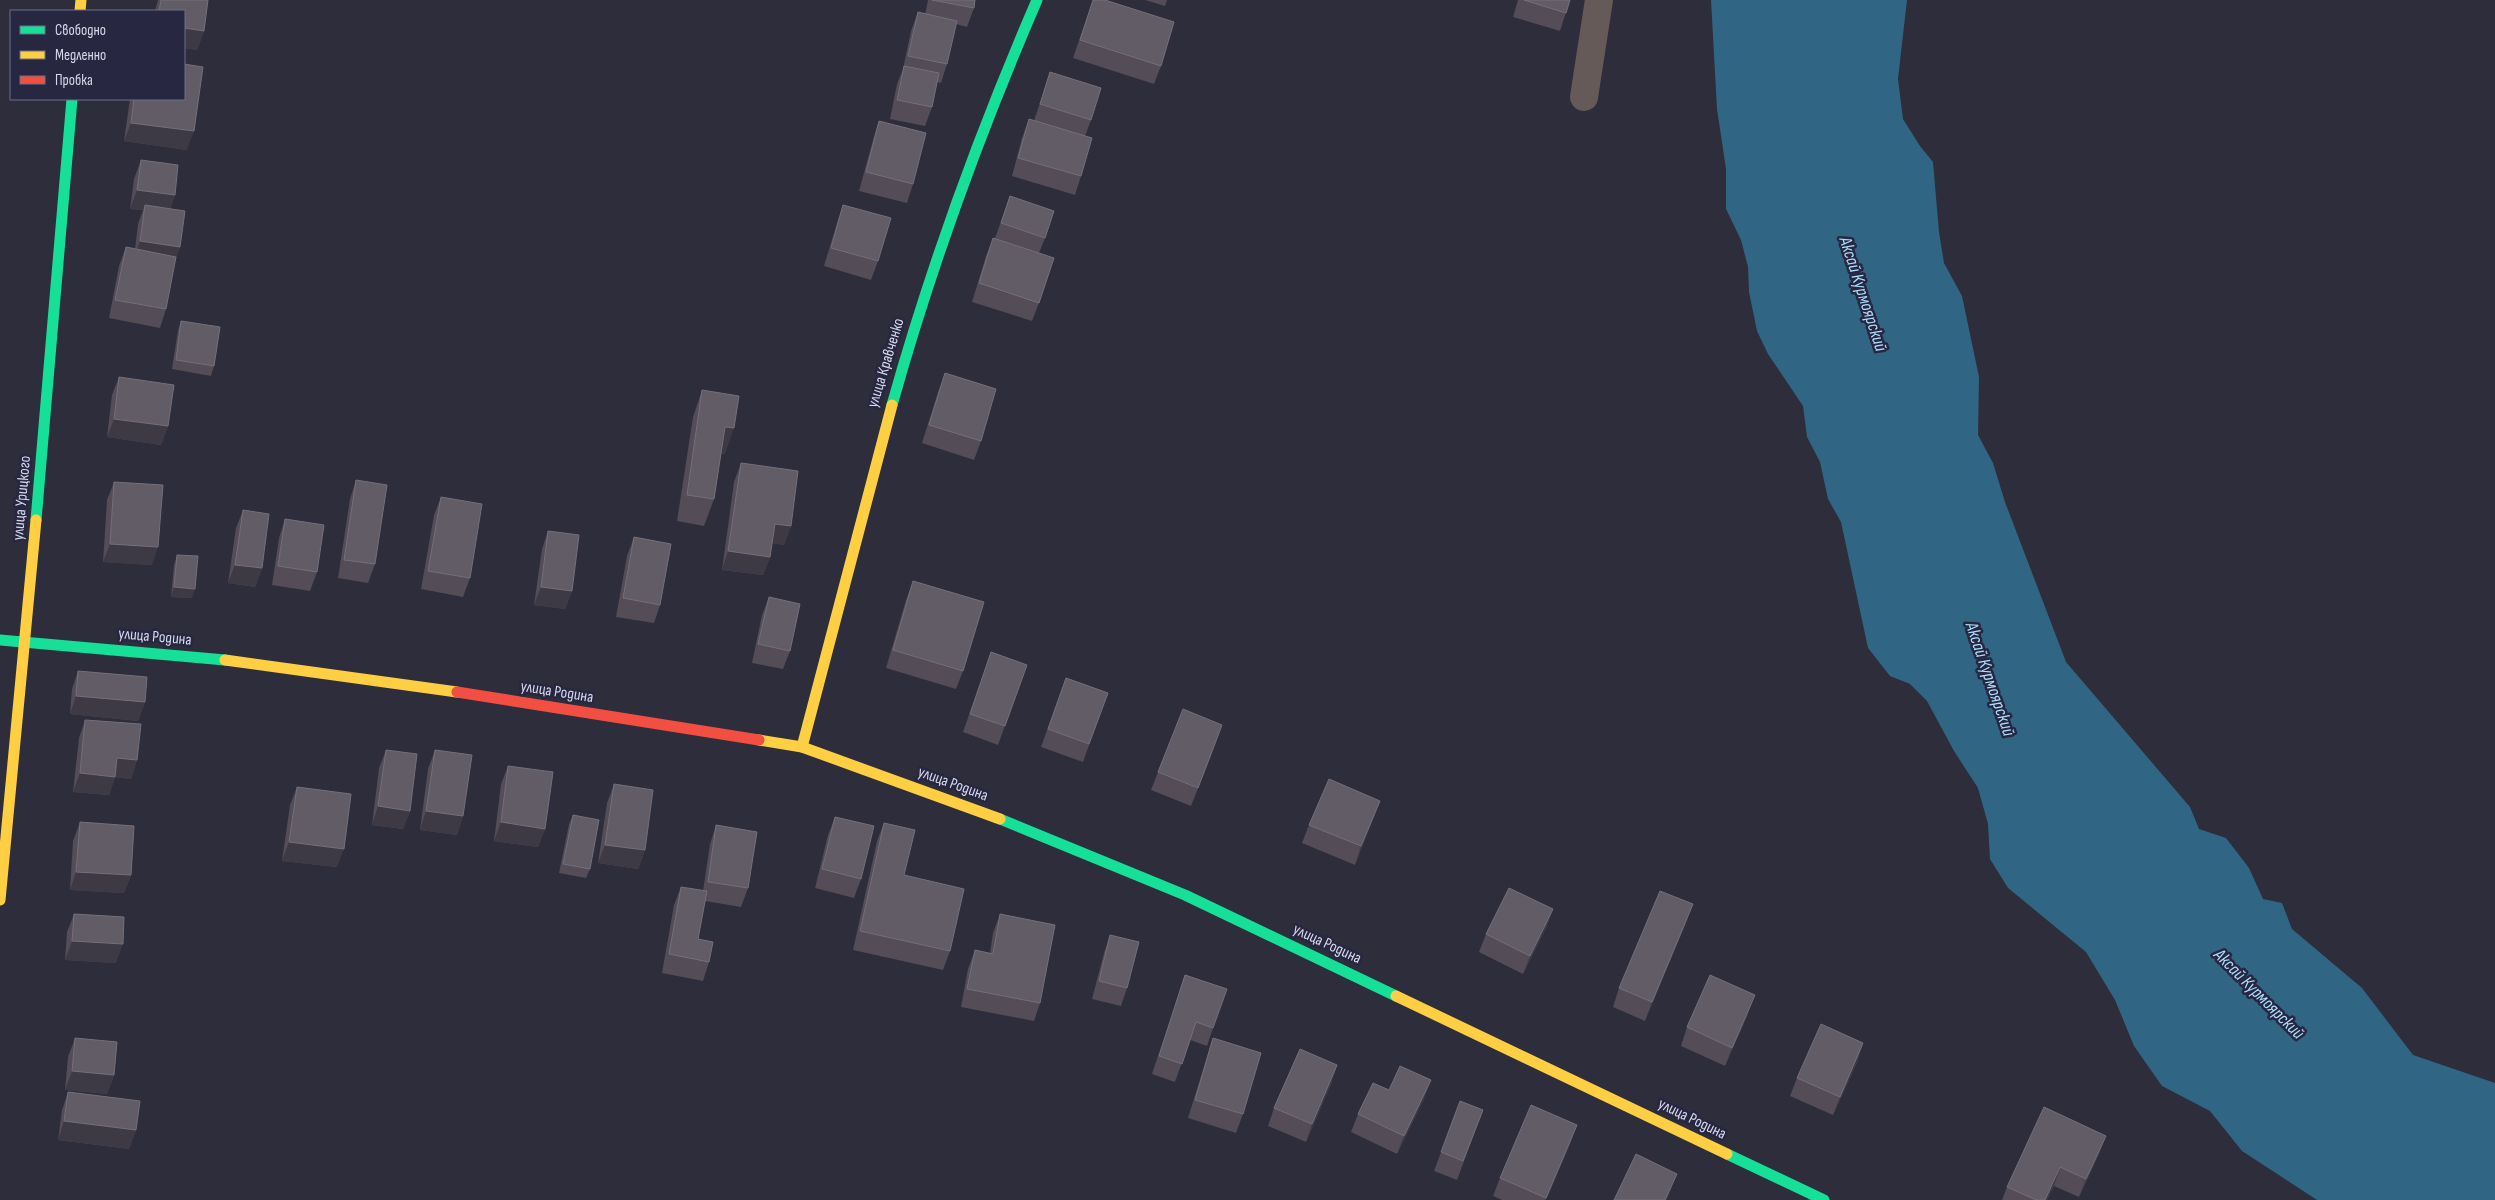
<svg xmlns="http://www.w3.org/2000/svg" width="2495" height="1200" font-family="'Sofia Sans Condensed',sans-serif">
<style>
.water{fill:#306584}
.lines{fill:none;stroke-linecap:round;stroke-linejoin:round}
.street{stroke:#655a58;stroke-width:28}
.fast{stroke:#16e098;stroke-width:11}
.slow{stroke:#ffcf43;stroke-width:11}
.jam{stroke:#f24e42;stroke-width:11}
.wall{fill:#544c56}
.shaded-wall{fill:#3e3a45}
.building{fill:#625c66;stroke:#746f7b}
.labels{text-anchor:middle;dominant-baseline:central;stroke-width:5;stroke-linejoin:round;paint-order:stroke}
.street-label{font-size:16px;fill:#d7d8ea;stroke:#272742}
.water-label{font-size:18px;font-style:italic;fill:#addefd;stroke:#272742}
</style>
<rect width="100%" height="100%" fill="#2d2d3c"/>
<path class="water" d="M1711,0H1907L1898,79L1903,119L1920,146L1933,162L1939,232L1944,263L1962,296L1979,377L1978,435L1993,463L2005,502L2066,662L2190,807L2199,829L2226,838L2249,868L2263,899L2282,903L2292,929L2362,988L2413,1055L2495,1083V1200H2317L2242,1151L2210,1111L2162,1086L2134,1046L2115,1000L2086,952L2008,888L1990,859L1988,824L1978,788L1954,751L1927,701L1910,684L1890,676L1868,648L1841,522L1828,499L1820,462L1807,437L1803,406L1768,354L1757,331L1749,292L1748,267L1741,240L1726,209V169L1717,109Z"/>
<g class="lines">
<path class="street" d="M1584,97L1599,0"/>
<g class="fast">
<path d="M892,405C931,266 980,132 1037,0"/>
<path d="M36,520L72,99"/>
<path d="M0,640L225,660"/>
<path d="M1000,819L1185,895L1396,996"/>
<path d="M1727,1154L1824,1200"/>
</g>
<g class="slow">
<path d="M80,11L81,0"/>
<path d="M225,660L457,692"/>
<path d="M759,740L802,747L1000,819"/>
<path d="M802,747L892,405"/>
<path d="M0,900L36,520"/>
<path d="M1396,996L1727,1154"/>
</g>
<path class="jam" d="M457,692L759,740"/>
</g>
<g class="wall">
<path d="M158,0H208L204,31L197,50L184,48V11H155Z"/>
<path d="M928,0H975L974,8L967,27L956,24L947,64L941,83L937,82L932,107L925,126L890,119L897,84L903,69L911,31L918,12L925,14Z"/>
<path d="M1093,0L1161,66L1154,84L1073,58Z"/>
<path d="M1145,0H1167L1165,6Z"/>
<path d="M1518,0H1570L1560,31L1513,17Z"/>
<path d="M1050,72L1091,120L1085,136L1081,176L1075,195L1012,176L1022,138L1029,119L1034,121Z"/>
<path d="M130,99H184L187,150L124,141Z"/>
<path d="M879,121L913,184L907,203L859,191L873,140Z"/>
<path d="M141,160L175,195L170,209L180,247L175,261L166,309L160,328L109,318L119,266L126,247L135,249L138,224L143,210L130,209L134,179Z"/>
<path d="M1010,196L1045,238L1039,253V303L1032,321L972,302L986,256L993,238H995Z"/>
<path d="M843,205L878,261L871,280L824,266L837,223Z"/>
<path d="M181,321L214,366L211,376L172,369L178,330Z"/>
<path d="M945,373L981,441L974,460L922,443L938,392Z"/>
<path d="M119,377L168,426L161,445L107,437L112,395Z"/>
<path d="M702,390L725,454H721L714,499L704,526L677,521L693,417Z"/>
<path d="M741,463L791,526L784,545L772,543L770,557L763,575L722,570L734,482Z"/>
<path d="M356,480L375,564L368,583L338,578L350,499Z"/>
<path d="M114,482L152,565L103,562L107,500Z"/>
<path d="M441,497L470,578L463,597L421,589L434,515Z"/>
<path d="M243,510L262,568L255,587L228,583L236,528Z"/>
<path d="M285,519L317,572L310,591L272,585L279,538Z"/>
<path d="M548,531L572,591L565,609L534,605L542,549Z"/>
<path d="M634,537L660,605L654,623L616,617L627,556Z"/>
<path d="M177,555L192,598L171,597L174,565Z"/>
<path d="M913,581L963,671L956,689L886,668L906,600Z"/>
<path d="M769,597L790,651L783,669L752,663L762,615Z"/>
<path d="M991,652L1027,665L998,745L963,732Z"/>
<path d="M78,671L145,702L138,721L70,714L72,689Z"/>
<path d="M1066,678L1108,693L1083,762L1041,747Z"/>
<path d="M85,720L137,760L131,779L115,777L109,795L73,792L79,738Z"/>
<path d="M1216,743L1191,806L1151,790L1158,772Z"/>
<path d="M386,750L410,811L403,829L372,825L379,768Z"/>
<path d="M435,750L463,816L457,835L420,830L428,769Z"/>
<path d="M508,766L545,829L538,847L494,841L501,784Z"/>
<path d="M614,784L645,850L638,869L598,863L607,803Z"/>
<path d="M297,787L337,867L282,861L290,805Z"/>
<path d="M1380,801L1355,865L1302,843L1309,825Z"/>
<path d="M573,815L590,869L586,878L559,873L569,824Z"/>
<path d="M835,817L861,879L854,898L815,888L828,835Z"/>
<path d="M80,822L131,875L124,893L70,890L73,841Z"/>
<path d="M884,823L904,875L950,951L943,970L853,950L877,841Z"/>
<path d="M716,825L748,888L741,907L705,901L698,939L709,962L703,981L662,973L674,905L681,887L703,891L710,844Z"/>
<path d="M1553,909L1546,928L1523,974L1479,952L1486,934Z"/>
<path d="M74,914L116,963L65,960L67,932Z"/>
<path d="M1000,914L1040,1003L1034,1021L961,1007L968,969L975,950L990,953L993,933Z"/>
<path d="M1686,923L1645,1021L1613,1007L1619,988Z"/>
<path d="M1110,935L1127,988L1121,1006L1092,999L1104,953Z"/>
<path d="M1185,975L1213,1028L1207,1046L1190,1040L1175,1082L1152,1074Z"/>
<path d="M1748,1014L1725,1066L1681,1046L1687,1027Z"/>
<path d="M75,1038L114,1075L107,1094L65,1090L68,1057Z"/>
<path d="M1213,1038L1243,1114L1236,1133L1188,1118L1207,1057Z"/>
<path d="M1863,1043L1857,1062L1833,1115L1790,1096L1797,1078Z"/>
<path d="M1337,1065L1331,1084L1306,1142L1268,1126L1274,1108Z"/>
<path d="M1389,1090L1424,1099L1397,1154L1351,1132L1358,1114Z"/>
<path d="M68,1092L136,1130L129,1149L58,1140L62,1110Z"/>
<path d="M1460,1101L1483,1110L1457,1180L1434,1171Z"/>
<path d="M1577,1125L1570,1144L1546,1200H1502L1493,1196L1500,1178Z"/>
<path d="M2106,1136L2099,1154L2079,1197L2054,1186L2047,1200H2002L2007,1187Z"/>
</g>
<g class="shaded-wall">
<path d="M184,28L204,31L197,50L184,48Z"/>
<path d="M131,123L194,131L187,150L124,141Z"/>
<path d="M137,190L175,195L168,213L145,205L143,210L130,209Z"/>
<path d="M140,241L180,247L174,265L133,260Z"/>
<path d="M114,419L168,426L161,445L107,437Z"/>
<path d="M725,427L734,428L725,454L715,453Z"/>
<path d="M775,524L791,526L784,545L768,543Z"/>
<path d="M110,544L158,547L152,565L103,562Z"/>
<path d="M728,551L770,557L763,575L722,570Z"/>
<path d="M235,565L262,568L255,587L228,583Z"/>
<path d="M174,587L195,589L192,598L171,597Z"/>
<path d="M541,587L572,591L565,609L534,605Z"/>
<path d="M76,696L145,702L138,721L70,714Z"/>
<path d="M1222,725L1216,743L1191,806L1198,788Z"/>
<path d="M117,758L137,760L131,779L115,777L109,795L73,792L80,773Z"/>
<path d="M1380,801L1373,819L1355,865L1361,846Z"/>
<path d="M378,806L410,811L403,829L372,825Z"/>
<path d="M426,811L463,816L457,835L420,830Z"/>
<path d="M501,822L545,829L538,847L494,841Z"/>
<path d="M289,842L344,849L337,867L282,861Z"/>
<path d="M605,845L645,850L638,869L598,863Z"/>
<path d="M76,872L131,875L124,893L70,890Z"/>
<path d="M1693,904L1686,923L1645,1021L1652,1002Z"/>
<path d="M1553,909L1546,928L1523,974L1530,956Z"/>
<path d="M72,941L123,944L116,963L65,960Z"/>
<path d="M1755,995L1748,1014L1725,1066L1732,1048Z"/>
<path d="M1863,1043L1857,1062L1833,1115L1840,1097Z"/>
<path d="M1337,1065L1331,1084L1306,1142L1312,1124Z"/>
<path d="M72,1071L114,1075L107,1094L65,1090Z"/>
<path d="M1431,1080L1424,1099L1397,1154L1404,1136Z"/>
<path d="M64,1121L136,1130L129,1149L58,1140Z"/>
<path d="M1577,1125L1570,1144L1546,1200H1545Z"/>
<path d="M2106,1136L2099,1154L2079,1197L2086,1179Z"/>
<path d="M2060,1167L2054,1186L2047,1200H2045Z"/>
<path d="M1677,1174L1667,1200H1665Z"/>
</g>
<g class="building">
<path d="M161,0H208L204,31L184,28V11H159Z"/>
<path d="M932,0H975L974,8Z"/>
<path d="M1093,0H1105L1174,22L1161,66L1080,40Z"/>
<path d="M1524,0H1570L1566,13Z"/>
<path d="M918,12L957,21L947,64L908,56Z"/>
<path d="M184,64L203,67L194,131L131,123L134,99H184Z"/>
<path d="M904,66L939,73L932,107L897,100Z"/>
<path d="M1050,72L1101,88L1091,120L1040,104Z"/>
<path d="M1029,119L1092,138L1081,176L1018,158Z"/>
<path d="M879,121L926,133L913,184L866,172Z"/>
<path d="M141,160L178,165L175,195L137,190Z"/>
<path d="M1010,196L1054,211L1045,238L1001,223Z"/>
<path d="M145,205L185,211L180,247L140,241Z"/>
<path d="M843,205L891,218L878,261L831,248Z"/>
<path d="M993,238L1054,258L1039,303L979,283Z"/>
<path d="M126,247L176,257L166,309L115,300Z"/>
<path d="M181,321L220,327L214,366L176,360Z"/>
<path d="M945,373L996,389L981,441L929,425Z"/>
<path d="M119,377L174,385L168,426L114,419Z"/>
<path d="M702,390L739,396L734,428L725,427L714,499L687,495Z"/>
<path d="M741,463L798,471L791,526L775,524L770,557L728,551Z"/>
<path d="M356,480L387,485L375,564L344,560Z"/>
<path d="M114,482L163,485L158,547L110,544Z"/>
<path d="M441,497L482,504L470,578L428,571Z"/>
<path d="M243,510L269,514L262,568L235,565Z"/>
<path d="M285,519L324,525L317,572L278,566Z"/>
<path d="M548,531L579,535L572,591L541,587Z"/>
<path d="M634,537L671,544L660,605L623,598Z"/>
<path d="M177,555L198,556L195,589L174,587Z"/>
<path d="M913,581L984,602L963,671L893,650Z"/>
<path d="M769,597L800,604L790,651L758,644Z"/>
<path d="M991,652L1027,665L1005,726L970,714Z"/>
<path d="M78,671L147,677L145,702L76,696Z"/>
<path d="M1066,678L1108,693L1089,744L1048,729Z"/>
<path d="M1183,709L1222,725L1198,788L1158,772Z"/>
<path d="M85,720L141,724L137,760L117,758L115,777L80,773Z"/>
<path d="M386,750L417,754L410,811L378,806Z"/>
<path d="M435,750L472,755L463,816L426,811Z"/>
<path d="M508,766L553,772L545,829L501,822Z"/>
<path d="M1329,779L1380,801L1361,846L1309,825Z"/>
<path d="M614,784L653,790L645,850L605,845Z"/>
<path d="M297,787L351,794L344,849L289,842Z"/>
<path d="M573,815L599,820L590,869L563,864Z"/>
<path d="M835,817L874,826L861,879L822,869Z"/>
<path d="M80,822L134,826L131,875L76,872Z"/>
<path d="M884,823L915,830L904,875L964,889L950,951L860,931Z"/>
<path d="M716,825L757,832L748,888L708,882Z"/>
<path d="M681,887L707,891L698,939L713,942L709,962L669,954Z"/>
<path d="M1509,888L1553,909L1530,956L1486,934Z"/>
<path d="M1660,891L1693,904L1652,1002L1619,988Z"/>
<path d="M74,914L124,917L123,944L72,941Z"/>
<path d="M1000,914L1055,925L1040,1003L967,989L975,950L993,954Z"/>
<path d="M1110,935L1139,942L1127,988L1099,981Z"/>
<path d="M1185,975L1227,989L1213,1028L1196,1022L1182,1064L1159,1056Z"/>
<path d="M1710,975L1755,995L1732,1048L1687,1027Z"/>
<path d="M1821,1024L1863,1043L1840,1097L1797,1078Z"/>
<path d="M75,1038L117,1042L114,1075L72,1071Z"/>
<path d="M1213,1038L1261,1053L1243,1114L1195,1100Z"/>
<path d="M1300,1049L1337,1065L1312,1124L1274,1108Z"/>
<path d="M1400,1066L1431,1080L1404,1136L1358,1114L1373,1083L1389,1090Z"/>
<path d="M68,1092L140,1101L136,1130L64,1121Z"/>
<path d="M1460,1101L1483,1110L1463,1161L1441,1152Z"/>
<path d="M1531,1105L1577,1125L1546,1198L1500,1178Z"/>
<path d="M2044,1107L2106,1136L2086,1179L2060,1167L2045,1200H2036L2007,1187Z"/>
<path d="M1636,1154L1677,1174L1665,1200H1614Z"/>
</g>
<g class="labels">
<g class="street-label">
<text transform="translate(886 363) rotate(-73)">улица Кравченко</text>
<text transform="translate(22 498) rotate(-85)">улица Урицкого</text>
<text transform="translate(155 637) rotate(5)">улица Родина</text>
<text transform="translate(557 692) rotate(9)">улица Родина</text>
<text transform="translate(953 784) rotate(20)">улица Родина</text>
<text transform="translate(1327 944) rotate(25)">улица Родина</text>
<text transform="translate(1692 1119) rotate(26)">улица Родина</text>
</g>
<g class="water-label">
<text transform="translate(1863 294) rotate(72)">Аксай Курмоярский</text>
<text transform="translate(1990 679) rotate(71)">Аксай Курмоярский</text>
<text transform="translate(2259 994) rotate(45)">Аксай Курмоярский</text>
</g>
</g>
<rect x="10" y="10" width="175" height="90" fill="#272742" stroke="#6d6e85"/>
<rect x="20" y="26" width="25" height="8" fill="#16e098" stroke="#6d6e85"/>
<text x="55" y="35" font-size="15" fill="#d7d8ea">Свободно</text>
<rect x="20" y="51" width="25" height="8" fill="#ffcf43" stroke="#6d6e85"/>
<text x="55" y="60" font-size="15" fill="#d7d8ea">Медленно</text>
<rect x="20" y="76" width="25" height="8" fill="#f24e42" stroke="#6d6e85"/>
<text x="55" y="85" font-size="15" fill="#d7d8ea">Пробка</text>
</svg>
